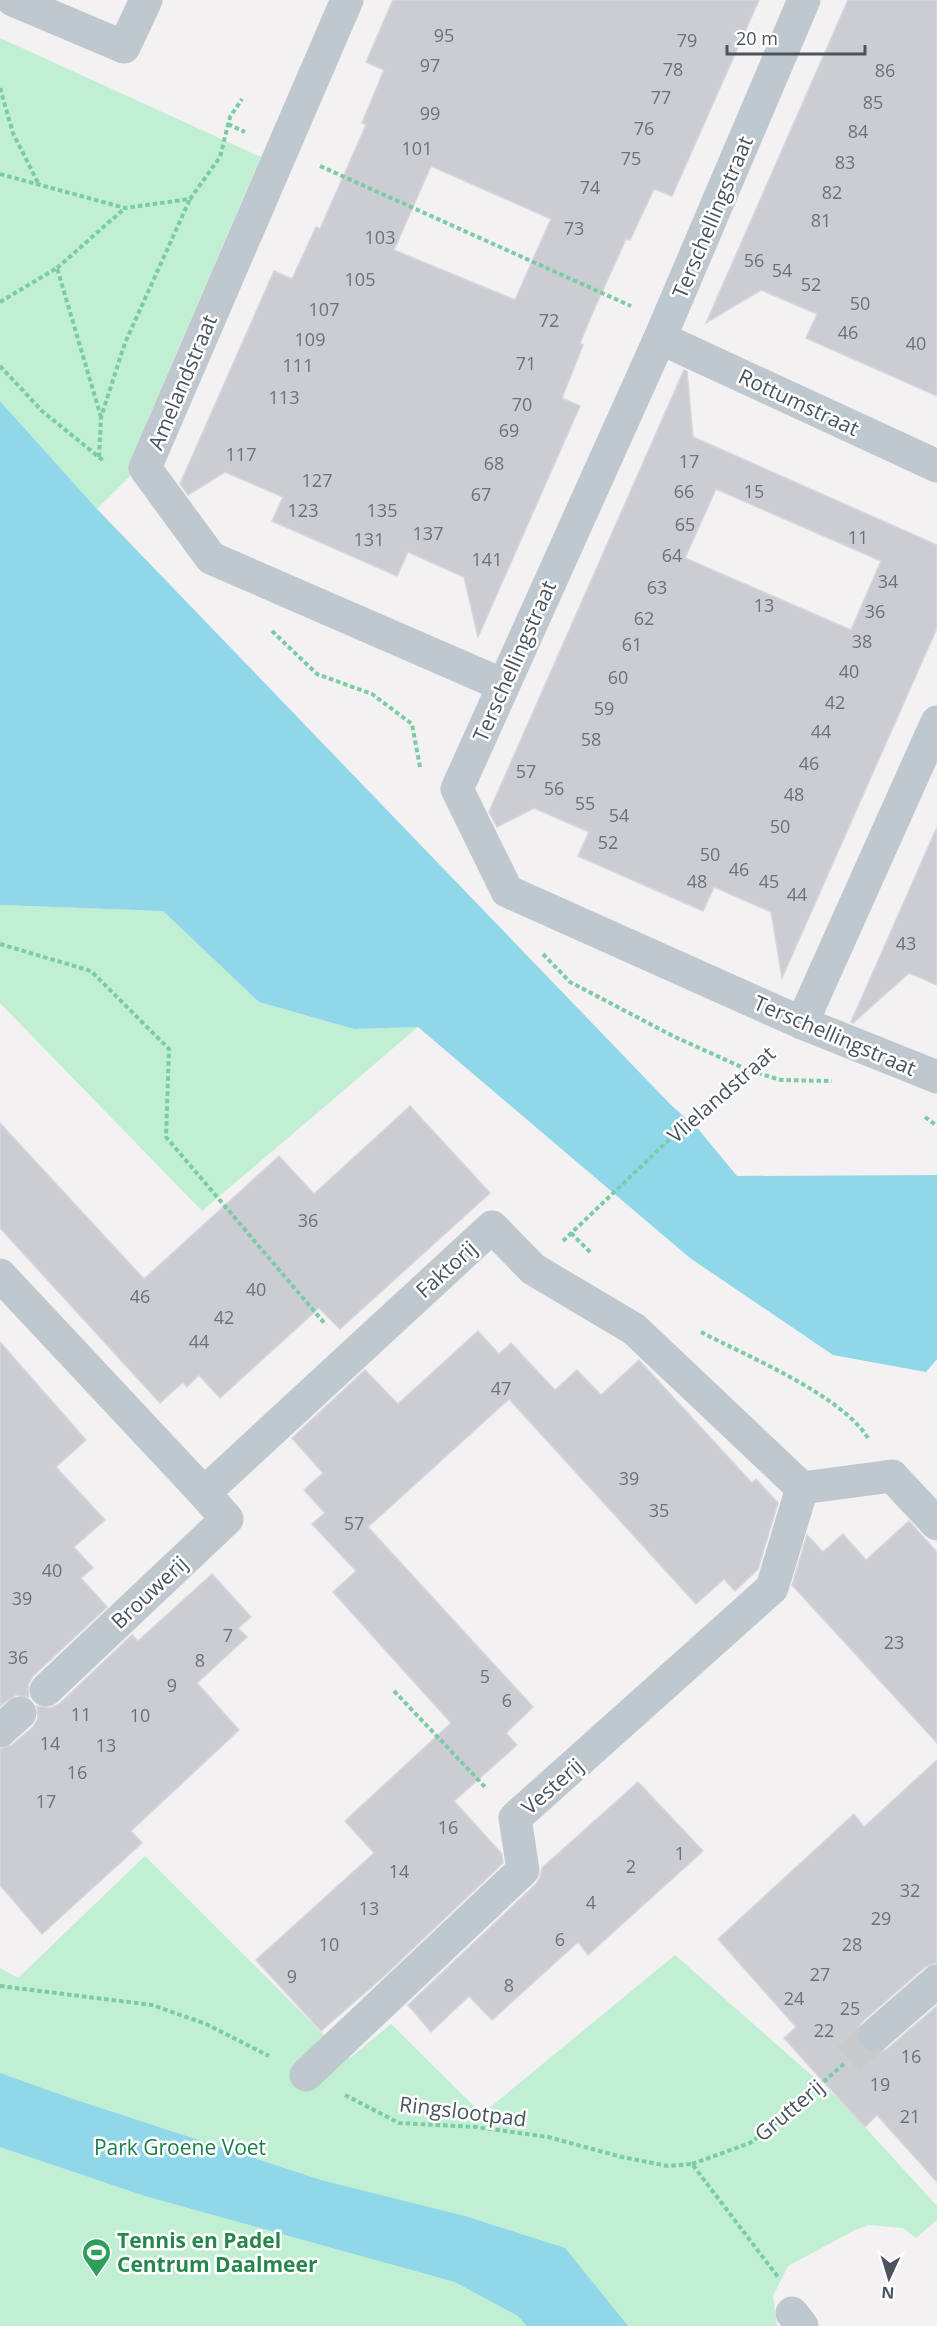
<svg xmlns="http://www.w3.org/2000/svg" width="937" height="2326" font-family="'Open Sans',sans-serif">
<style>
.green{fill:#c1efd3}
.water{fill:#90d7ea}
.building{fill:#cbcdd3;stroke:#d5d7dc;stroke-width:1.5;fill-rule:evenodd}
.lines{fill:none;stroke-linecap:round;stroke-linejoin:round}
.minor-tunnel{stroke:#c8cacc;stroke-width:33;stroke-dasharray:33 16;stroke-linecap:butt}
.path{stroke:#7acca4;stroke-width:4;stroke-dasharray:4.5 3;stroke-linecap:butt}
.minor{stroke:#bfc8cf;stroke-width:33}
.labels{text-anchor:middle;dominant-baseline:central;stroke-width:5;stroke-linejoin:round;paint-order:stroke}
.number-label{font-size:18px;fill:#6a727b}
.street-label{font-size:21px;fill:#49545e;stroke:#fff}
.park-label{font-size:21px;fill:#1a7f4d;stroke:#fff}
.leisure-label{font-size:21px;font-weight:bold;fill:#27864d;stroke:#fff;text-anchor:start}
</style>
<rect width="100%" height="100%" fill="#f3f1f1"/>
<g class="green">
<path d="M0,38L261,157L147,421L136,470L97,509L0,401Z"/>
<path d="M0,905L163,911L259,1002L354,1029L418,1027L202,1211L0,1003Z"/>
<path d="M145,1856L324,2035L350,2058L391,2024L482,2114L675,1955L842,2102L937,2206V2220L916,2238L903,2228L869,2225L855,2230L788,2266L773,2296L777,2326H0V1968L18,1978Z"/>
</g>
<g class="water">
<path d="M0,401L97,509L670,1104L699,1130L737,1176L937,1175V1359L926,1372L833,1355L690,1258L418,1027L354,1029L259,1002L163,911L0,905Z"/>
<path d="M0,2073L73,2099L321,2180L465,2216L565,2248L628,2326H527L518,2316L455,2282L145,2196L0,2147Z"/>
</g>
<g class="building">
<path d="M393,0H759L672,196L654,189L630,240L626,239L593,312L580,343L583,345L562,398L580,406L478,637L464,577L408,552L397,576L272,521L283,497L225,472L188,495L180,484L274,271L292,279L316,227L320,229L366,125L362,123L384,70L366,62ZM431,166L551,219L515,300L394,250Z"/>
<path d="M848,0H937V396L806,338L817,314L761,290L706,323Z"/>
<path d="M684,370L687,371L693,437L937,545V628L782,978L771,912L714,887L703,911L578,856L589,832L534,808L497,827L489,812ZM716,489L881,561L851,630L685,558Z"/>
<path d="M937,827V985L909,973L853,1023L851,1022Z"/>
<path d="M410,1106L490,1193L340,1329L319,1308L220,1398L199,1375L187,1387L183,1382L160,1403L0,1228V1123L144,1279L279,1156L314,1194Z"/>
<path d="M478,1331L499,1354L511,1343L555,1390L577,1370L601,1395L639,1360L752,1483L756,1479L778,1503L758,1569L735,1591L724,1579L696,1604L509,1399L368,1527L533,1707L506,1733L517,1745L454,1801L502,1854L503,1863L383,1977L321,2031L256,1960L374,1853L345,1821L451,1723L333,1592L356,1571L312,1524L325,1513L304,1490L323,1473L292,1438L365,1370L398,1404Z"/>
<path d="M0,1342L86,1440L56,1467L105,1520L74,1547L93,1568L81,1578L107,1607L33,1676L28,1685L29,1697L16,1695L0,1706Z"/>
<path d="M909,1521L937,1552V1743L792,1585L807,1535L823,1552L843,1534L866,1560Z"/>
<path d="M212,1574L251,1617L238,1628L247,1637L197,1683L239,1730L131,1831L142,1843L42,1934L0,1885V1749L12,1745L33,1727L38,1718L37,1706L50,1708L59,1704L132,1635L138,1641Z"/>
<path d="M937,1760V1963L925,1967L863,2021L858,2028L857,2038L861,2047L868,2052L879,2053L887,2049L937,2006V2182L877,2115L865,2127L810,2067L784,2038L796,2027L718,1939L854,1814L864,1827Z"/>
<path d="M638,1782L703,1851L588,1955L578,1942L492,2020L469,1996L431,2032L408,2005L536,1884L540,1877L542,1868Z"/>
</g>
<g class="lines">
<path class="minor-tunnel" d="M848,2059L875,2035"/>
<g class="path">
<path d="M0,88L13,133L39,185"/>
<path d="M228,124L245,132"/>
<path d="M320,166L631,306"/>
<path d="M0,174L125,208L190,199L220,157L230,117L242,99"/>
<path d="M57,268L125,208"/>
<path d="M0,302L57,268L101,417"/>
<path d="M0,366L42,411L105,462"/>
<path d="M99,457L101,417L125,343L190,199"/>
<path d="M272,631L317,674L372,694L412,724L420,767"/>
<path d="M0,944L91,971L169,1049L166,1137L326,1325"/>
<path d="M543,954L570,982L673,1036L748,1070L781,1080L832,1081"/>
<path d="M925,1117L937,1126"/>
<path d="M571,1233L591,1253"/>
<path d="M563,1241L698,1112L768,1053"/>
<path d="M701,1332C748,1357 840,1394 868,1438"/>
<path d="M394,1691L486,1788"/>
<path d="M0,1986L152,2005L206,2024L269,2056"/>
<path d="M345,2095L399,2123L476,2127L548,2137L622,2157L668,2166L692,2164L778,2277"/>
<path d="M692,2164L750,2143L774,2125L846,2062"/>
</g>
<g class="minor">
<path d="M13,0L124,47L146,0"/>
<path d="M347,0L145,468L211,558L503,685"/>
<path d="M804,0L660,338L457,789L507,891L802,1023L937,1077"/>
<path d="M660,338L937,466"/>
<path d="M802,1023L937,722"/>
<path d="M0,1275L204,1493L492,1227L533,1269L634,1329L802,1488L892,1476L937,1524"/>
<path d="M46,1690L227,1519L204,1493"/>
<path d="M0,1731L20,1713"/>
<path d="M875,2035L937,1981"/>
<path d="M306,2075L523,1870L515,1818L772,1588L802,1488"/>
<path d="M792,2313L802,2326"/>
</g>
</g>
<defs>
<symbol id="stadium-pin" viewBox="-11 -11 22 30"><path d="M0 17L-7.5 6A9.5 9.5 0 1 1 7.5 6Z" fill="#2e9e5b" stroke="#fff"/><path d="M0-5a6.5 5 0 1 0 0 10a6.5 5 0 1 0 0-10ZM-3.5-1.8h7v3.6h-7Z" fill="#fff"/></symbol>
</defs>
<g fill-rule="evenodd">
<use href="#stadium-pin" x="80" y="2236" width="33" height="45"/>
</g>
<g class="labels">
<g class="number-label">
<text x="444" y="35">95</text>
<text x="687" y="40">79</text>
<text x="430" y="65">97</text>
<text x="673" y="69">78</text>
<text x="885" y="70">86</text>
<text x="661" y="97">77</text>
<text x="873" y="102">85</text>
<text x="430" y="113">99</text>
<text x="644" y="128">76</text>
<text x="858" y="131">84</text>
<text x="417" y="148">101</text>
<text x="631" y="158">75</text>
<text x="845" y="162">83</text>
<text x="590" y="187">74</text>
<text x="832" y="192">82</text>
<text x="821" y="220">81</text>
<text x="574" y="228">73</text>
<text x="380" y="237">103</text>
<text x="754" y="260">56</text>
<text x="782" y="270">54</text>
<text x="360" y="279">105</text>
<text x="811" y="284">52</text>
<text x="860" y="303">50</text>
<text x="324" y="309">107</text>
<text x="549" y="320">72</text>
<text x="848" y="332">46</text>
<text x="310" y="339">109</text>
<text x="916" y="343">40</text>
<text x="526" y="363">71</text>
<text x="298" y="365">111</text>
<text x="284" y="397">113</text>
<text x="522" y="404">70</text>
<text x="509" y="430">69</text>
<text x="241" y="454">117</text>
<text x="689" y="461">17</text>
<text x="494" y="463">68</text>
<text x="317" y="480">127</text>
<text x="684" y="491">66</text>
<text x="754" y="491">15</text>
<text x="481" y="494">67</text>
<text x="303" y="510">123</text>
<text x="382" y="510">135</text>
<text x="685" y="524">65</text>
<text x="428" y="533">137</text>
<text x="858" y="537">11</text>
<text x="369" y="539">131</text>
<text x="672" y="555">64</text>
<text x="487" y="559">141</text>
<text x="888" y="581">34</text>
<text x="657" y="587">63</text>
<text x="764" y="605">13</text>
<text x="875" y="611">36</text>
<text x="644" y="618">62</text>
<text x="862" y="641">38</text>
<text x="632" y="644">61</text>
<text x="849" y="671">40</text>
<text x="618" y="677">60</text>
<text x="835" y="702">42</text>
<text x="604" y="708">59</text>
<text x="821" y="731">44</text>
<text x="591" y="739">58</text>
<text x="809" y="763">46</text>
<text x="526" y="771">57</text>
<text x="554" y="788">56</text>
<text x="794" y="794">48</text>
<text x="585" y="803">55</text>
<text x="619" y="815">54</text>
<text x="780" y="826">50</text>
<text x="608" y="842">52</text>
<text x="710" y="854">50</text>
<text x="739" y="869">46</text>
<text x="697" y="881">48</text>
<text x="769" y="881">45</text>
<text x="797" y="894">44</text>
<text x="906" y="943">43</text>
<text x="308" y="1220">36</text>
<text x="256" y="1289">40</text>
<text x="140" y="1296">46</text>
<text x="224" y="1317">42</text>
<text x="199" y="1341">44</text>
<text x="501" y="1388">47</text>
<text x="629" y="1478">39</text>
<text x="659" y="1510">35</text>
<text x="354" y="1523">57</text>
<text x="52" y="1570">40</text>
<text x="22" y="1598">39</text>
<text x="228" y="1635">7</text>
<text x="894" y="1642">23</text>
<text x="18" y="1657">36</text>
<text x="200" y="1660">8</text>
<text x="485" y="1676">5</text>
<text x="172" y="1685">9</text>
<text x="507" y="1700">6</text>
<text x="81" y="1714">11</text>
<text x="140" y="1715">10</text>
<text x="50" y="1743">14</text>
<text x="106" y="1745">13</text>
<text x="77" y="1772">16</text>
<text x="46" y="1801">17</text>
<text x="448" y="1827">16</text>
<text x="680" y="1853">1</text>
<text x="631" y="1866">2</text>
<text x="399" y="1871">14</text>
<text x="910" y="1890">32</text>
<text x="591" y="1902">4</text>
<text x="369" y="1908">13</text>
<text x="881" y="1918">29</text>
<text x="560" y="1939">6</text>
<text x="329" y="1944">10</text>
<text x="852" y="1944">28</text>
<text x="820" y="1974">27</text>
<text x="292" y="1976">9</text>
<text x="509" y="1985">8</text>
<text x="794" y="1998">24</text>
<text x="850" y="2008">25</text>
<text x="824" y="2030">22</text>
<text x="911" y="2056">16</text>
<text x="880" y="2084">19</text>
<text x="910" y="2116">21</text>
</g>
<g class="street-label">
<text transform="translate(712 217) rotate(-67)">Terschellingstraat</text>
<text transform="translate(182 382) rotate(-67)">Amelandstraat</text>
<text transform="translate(799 402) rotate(25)">Rottumstraat</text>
<text transform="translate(514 661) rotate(-66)">Terschellingstraat</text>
<text transform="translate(835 1035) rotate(23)">Terschellingstraat</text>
<text transform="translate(721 1094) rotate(-41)">Vlielandstraat</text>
<text transform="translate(446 1269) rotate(-42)">Faktorij</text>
<text transform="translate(149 1592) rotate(-43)">Brouwerij</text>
<text transform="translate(552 1786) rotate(-41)">Vesterij</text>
<text transform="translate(789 2110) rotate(-40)">Grutterij</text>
<text transform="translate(463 2111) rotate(7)">Ringslootpad</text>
</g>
<g class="park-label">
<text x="180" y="2147">Park Groene Voet</text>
</g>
<g class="leisure-label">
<text x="117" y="2240">Tennis en Padel<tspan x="117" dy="24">Centrum Daalmeer</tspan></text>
</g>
</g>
<g transform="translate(889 2278) rotate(184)" stroke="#ffffff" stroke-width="4.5" paint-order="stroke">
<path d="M0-4.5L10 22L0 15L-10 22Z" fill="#49545e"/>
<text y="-9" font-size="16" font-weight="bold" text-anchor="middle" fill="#49545e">N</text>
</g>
<path d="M727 45v9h138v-9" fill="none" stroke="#49545e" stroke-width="3"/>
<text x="736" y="45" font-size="18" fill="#49545e" stroke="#ffffff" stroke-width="4.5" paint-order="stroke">20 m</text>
</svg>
